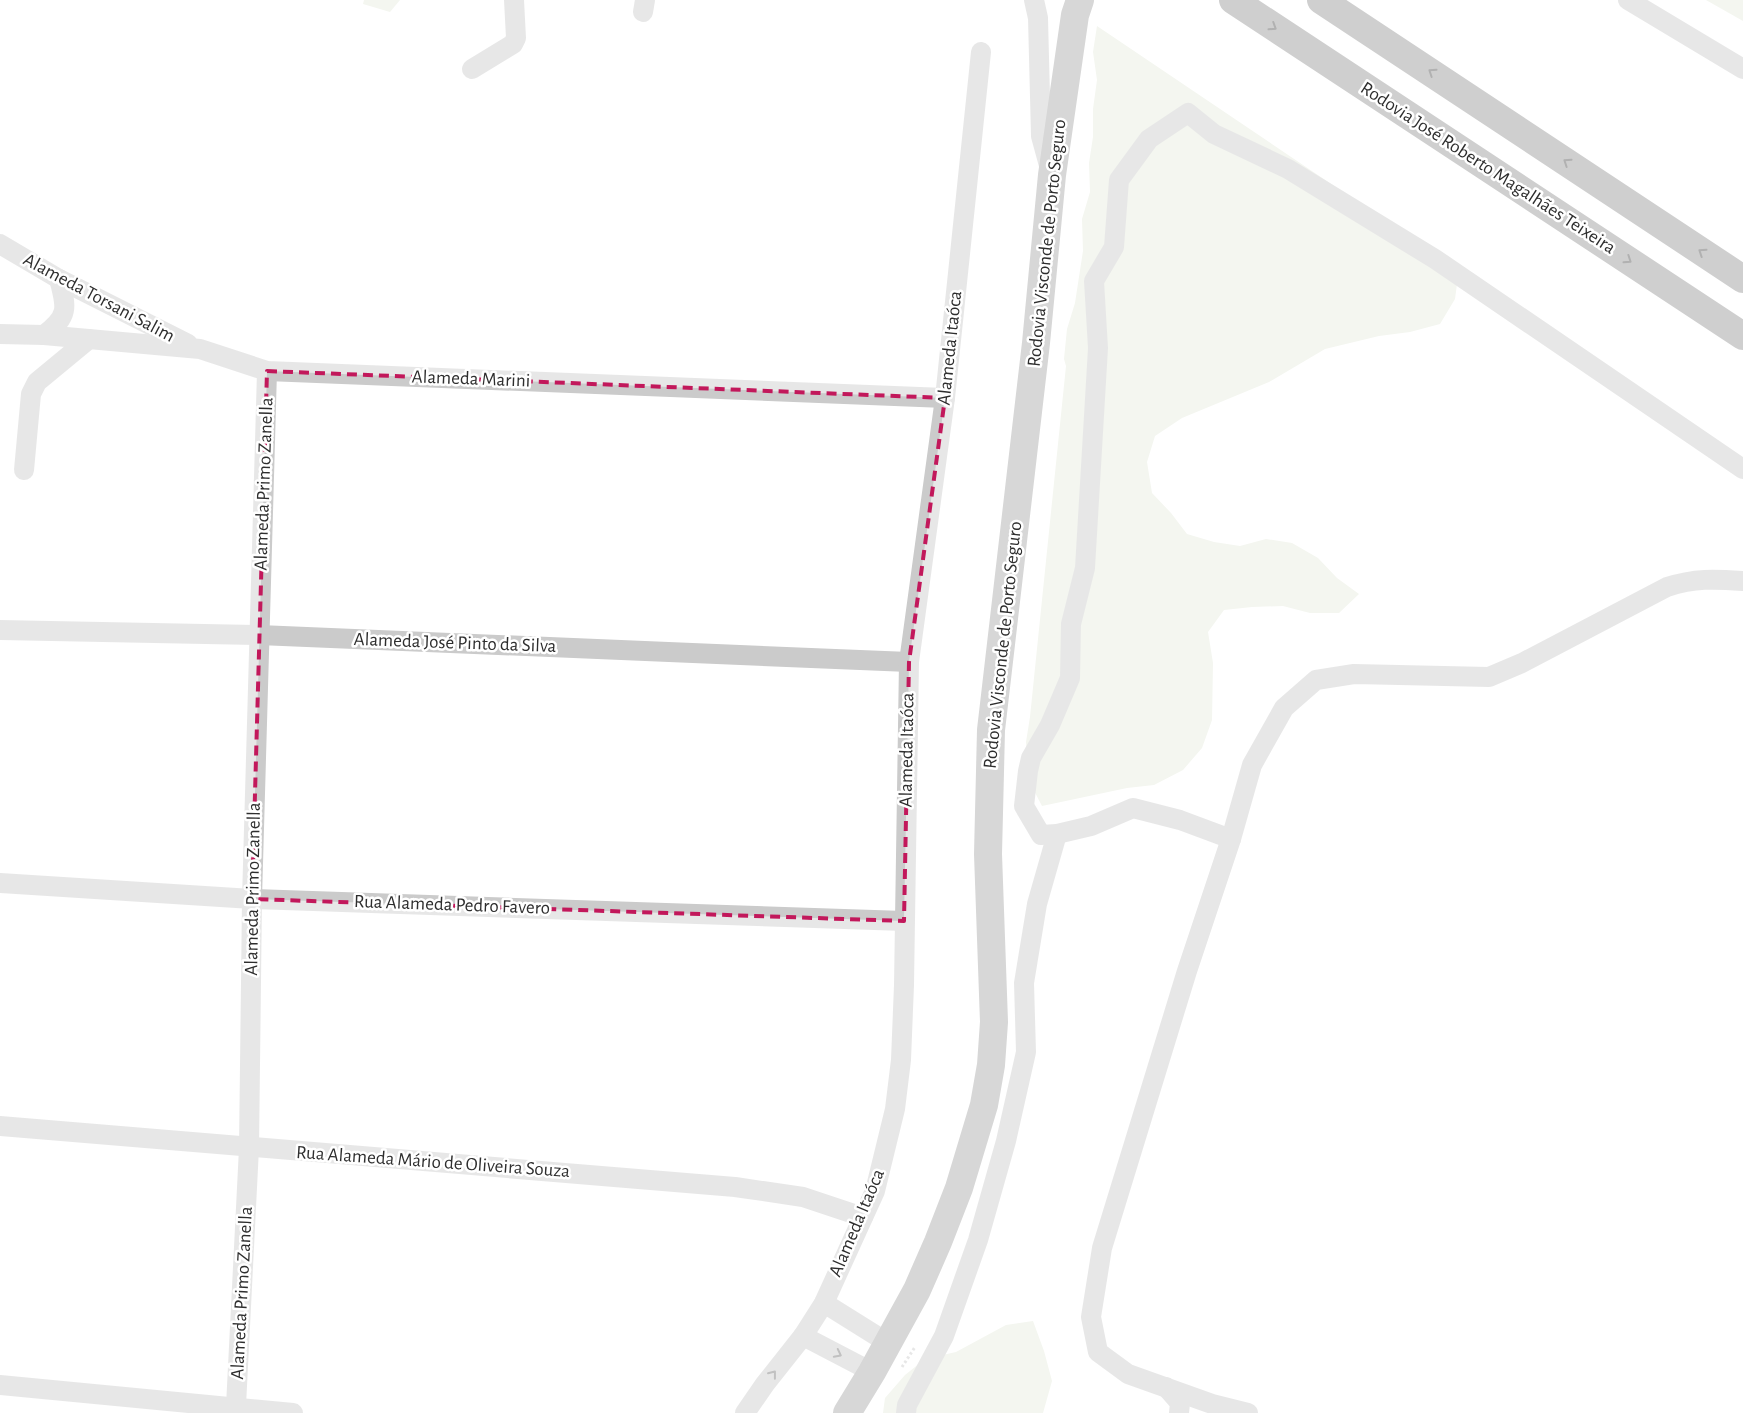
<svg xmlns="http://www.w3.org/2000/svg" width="1743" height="1413" font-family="'Alegreya Sans',sans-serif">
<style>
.green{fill:#e6ebdd}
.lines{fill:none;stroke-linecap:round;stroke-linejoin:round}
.path{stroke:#cbcbcb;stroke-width:3;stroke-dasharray:2.5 2.5;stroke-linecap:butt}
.street{stroke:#cbcbcb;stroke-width:20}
.primary{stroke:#a6a6a6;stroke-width:28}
.highway{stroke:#959595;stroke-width:28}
.oneway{stroke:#525252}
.oneway2{stroke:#757575}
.marked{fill:none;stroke:#c2185b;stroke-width:4;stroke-dasharray:10 6;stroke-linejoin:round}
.labels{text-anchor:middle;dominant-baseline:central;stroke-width:5;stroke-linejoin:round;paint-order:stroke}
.street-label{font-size:19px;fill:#2e2e2e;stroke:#fff}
</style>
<rect width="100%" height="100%" fill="#fff"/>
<g class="green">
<path d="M364,0H400L390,12L363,4Z"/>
<path d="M1706,0H1743V21Z"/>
<path d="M1097,26L1389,223L1457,284L1455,299L1440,324L1410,332L1379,336L1325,349L1269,382L1182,418L1155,436L1147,462L1152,493L1171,513L1187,534L1214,542L1240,546L1266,539L1292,543L1318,558L1337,578L1359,594L1339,613H1310L1283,606L1252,607L1224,610L1208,632L1213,663L1212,720L1202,748L1183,770L1154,785L1127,788L1042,806L1029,781L1026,742L1030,717L1066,366L1064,359L1067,329L1075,303L1083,251L1082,219L1090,192L1089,163L1093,137V109L1097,80L1093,52Z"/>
<path d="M1033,1321L1044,1351L1052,1381L1043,1413H883L885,1398L905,1375L925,1359L956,1352L1006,1325Z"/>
</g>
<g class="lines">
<path class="path" d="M902,1367L915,1347"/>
<g class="street">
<path d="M1034,0L1038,18L1041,136L1050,169"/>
<path d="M1628,0L1743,69"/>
<path d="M643,12L645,0"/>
<path d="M472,69L513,44L516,38L514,0"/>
<path d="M0,244L59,279L188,344"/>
<path d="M0,334L44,335L200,349L267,371L945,398"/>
<path d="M44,335C69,316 67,308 59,279"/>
<path d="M24,470L31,394L37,382L89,339"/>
<path d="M0,630L259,635L909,662"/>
<path d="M1231,839L1180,820L1133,808L1091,826L1057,834L1041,835L1024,806L1028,771L1031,758L1050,725L1070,678L1071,624L1085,568L1098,348L1094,281L1114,247L1119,180L1149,139L1188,113L1214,134L1288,169L1435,259L1743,469"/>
<path d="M0,883L252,899L904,921"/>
<path d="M0,1126L735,1187L803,1197L863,1217"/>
<path d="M824,1303L888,1343"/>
<path d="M803,1336L872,1372"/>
<path d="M0,1385L293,1413"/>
<path d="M1166,1387L1180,1403L1179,1413"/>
<path d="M236,1406L249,1148L252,899L267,371"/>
<path d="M745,1413L765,1384L803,1336L824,1303L875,1191L895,1109L901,1060L904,985L909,662L945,398L981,52"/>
<path d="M906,1413L907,1405L944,1336L978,1240L1006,1141L1026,1052L1024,983L1037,904L1057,834"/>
<path d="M1248,1413L1212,1404L1128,1374L1098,1352L1091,1317L1102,1248L1187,971L1231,839L1252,765L1284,708L1316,680L1354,674L1489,677L1522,663L1667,587C1695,578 1714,579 1743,581"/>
</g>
<path class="primary" d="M847,1413L872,1372L917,1290L938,1242L959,1188L984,1105L991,1065L994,1022L988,854L991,730L1036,343L1052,175L1075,15L1080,0"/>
<g class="highway">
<path d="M1233,0L1743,336"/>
<path d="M1321,0L1743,279"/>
</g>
</g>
<defs><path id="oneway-chevron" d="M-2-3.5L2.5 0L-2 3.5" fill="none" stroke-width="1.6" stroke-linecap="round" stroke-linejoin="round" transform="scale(1.25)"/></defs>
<g class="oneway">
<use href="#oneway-chevron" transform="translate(1273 27) rotate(33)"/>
<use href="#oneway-chevron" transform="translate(1432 72) rotate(-146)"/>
<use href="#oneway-chevron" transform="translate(1567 162) rotate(-146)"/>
<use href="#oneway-chevron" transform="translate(1702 252) rotate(-146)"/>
<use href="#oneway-chevron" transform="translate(1628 260) rotate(34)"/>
</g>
<g class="oneway2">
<use href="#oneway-chevron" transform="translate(838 1354) rotate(27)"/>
<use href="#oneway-chevron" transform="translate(773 1374) rotate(-52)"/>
</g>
<path d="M0 0H1743V1413H0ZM267,371L945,398L909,662L904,921L252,899Z" fill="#fff" fill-opacity=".55" fill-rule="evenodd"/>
<path class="marked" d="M267,371L945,398L909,662L904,921L252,899Z"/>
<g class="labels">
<g class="street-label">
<text transform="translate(1488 168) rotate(33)">Rodovia José Roberto Magalhães Teixeira</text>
<text transform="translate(1047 243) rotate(-84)">Rodovia Visconde de Porto Seguro</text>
<text transform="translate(99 298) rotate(28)">Alameda Torsani Salim</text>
<text transform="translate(950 348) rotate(-84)">Alameda Itaóca</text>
<text transform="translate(471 379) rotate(2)">Alameda Marini</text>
<text transform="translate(264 484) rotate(-88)">Alameda Primo Zanella</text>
<text transform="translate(455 643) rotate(2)">Alameda José Pinto da Silva</text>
<text transform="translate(1003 645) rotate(-84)">Rodovia Visconde de Porto Seguro</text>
<text transform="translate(907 750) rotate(-89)">Alameda Itaóca</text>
<text transform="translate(253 889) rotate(-89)">Alameda Primo Zanella</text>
<text transform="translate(452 905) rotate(2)">Rua Alameda Pedro Favero</text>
<text transform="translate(433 1162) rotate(4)">Rua Alameda Mário de Oliveira Souza</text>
<text transform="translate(857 1223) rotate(-67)">Alameda Itaóca</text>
<text transform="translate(242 1293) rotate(-87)">Alameda Primo Zanella</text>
</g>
</g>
</svg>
